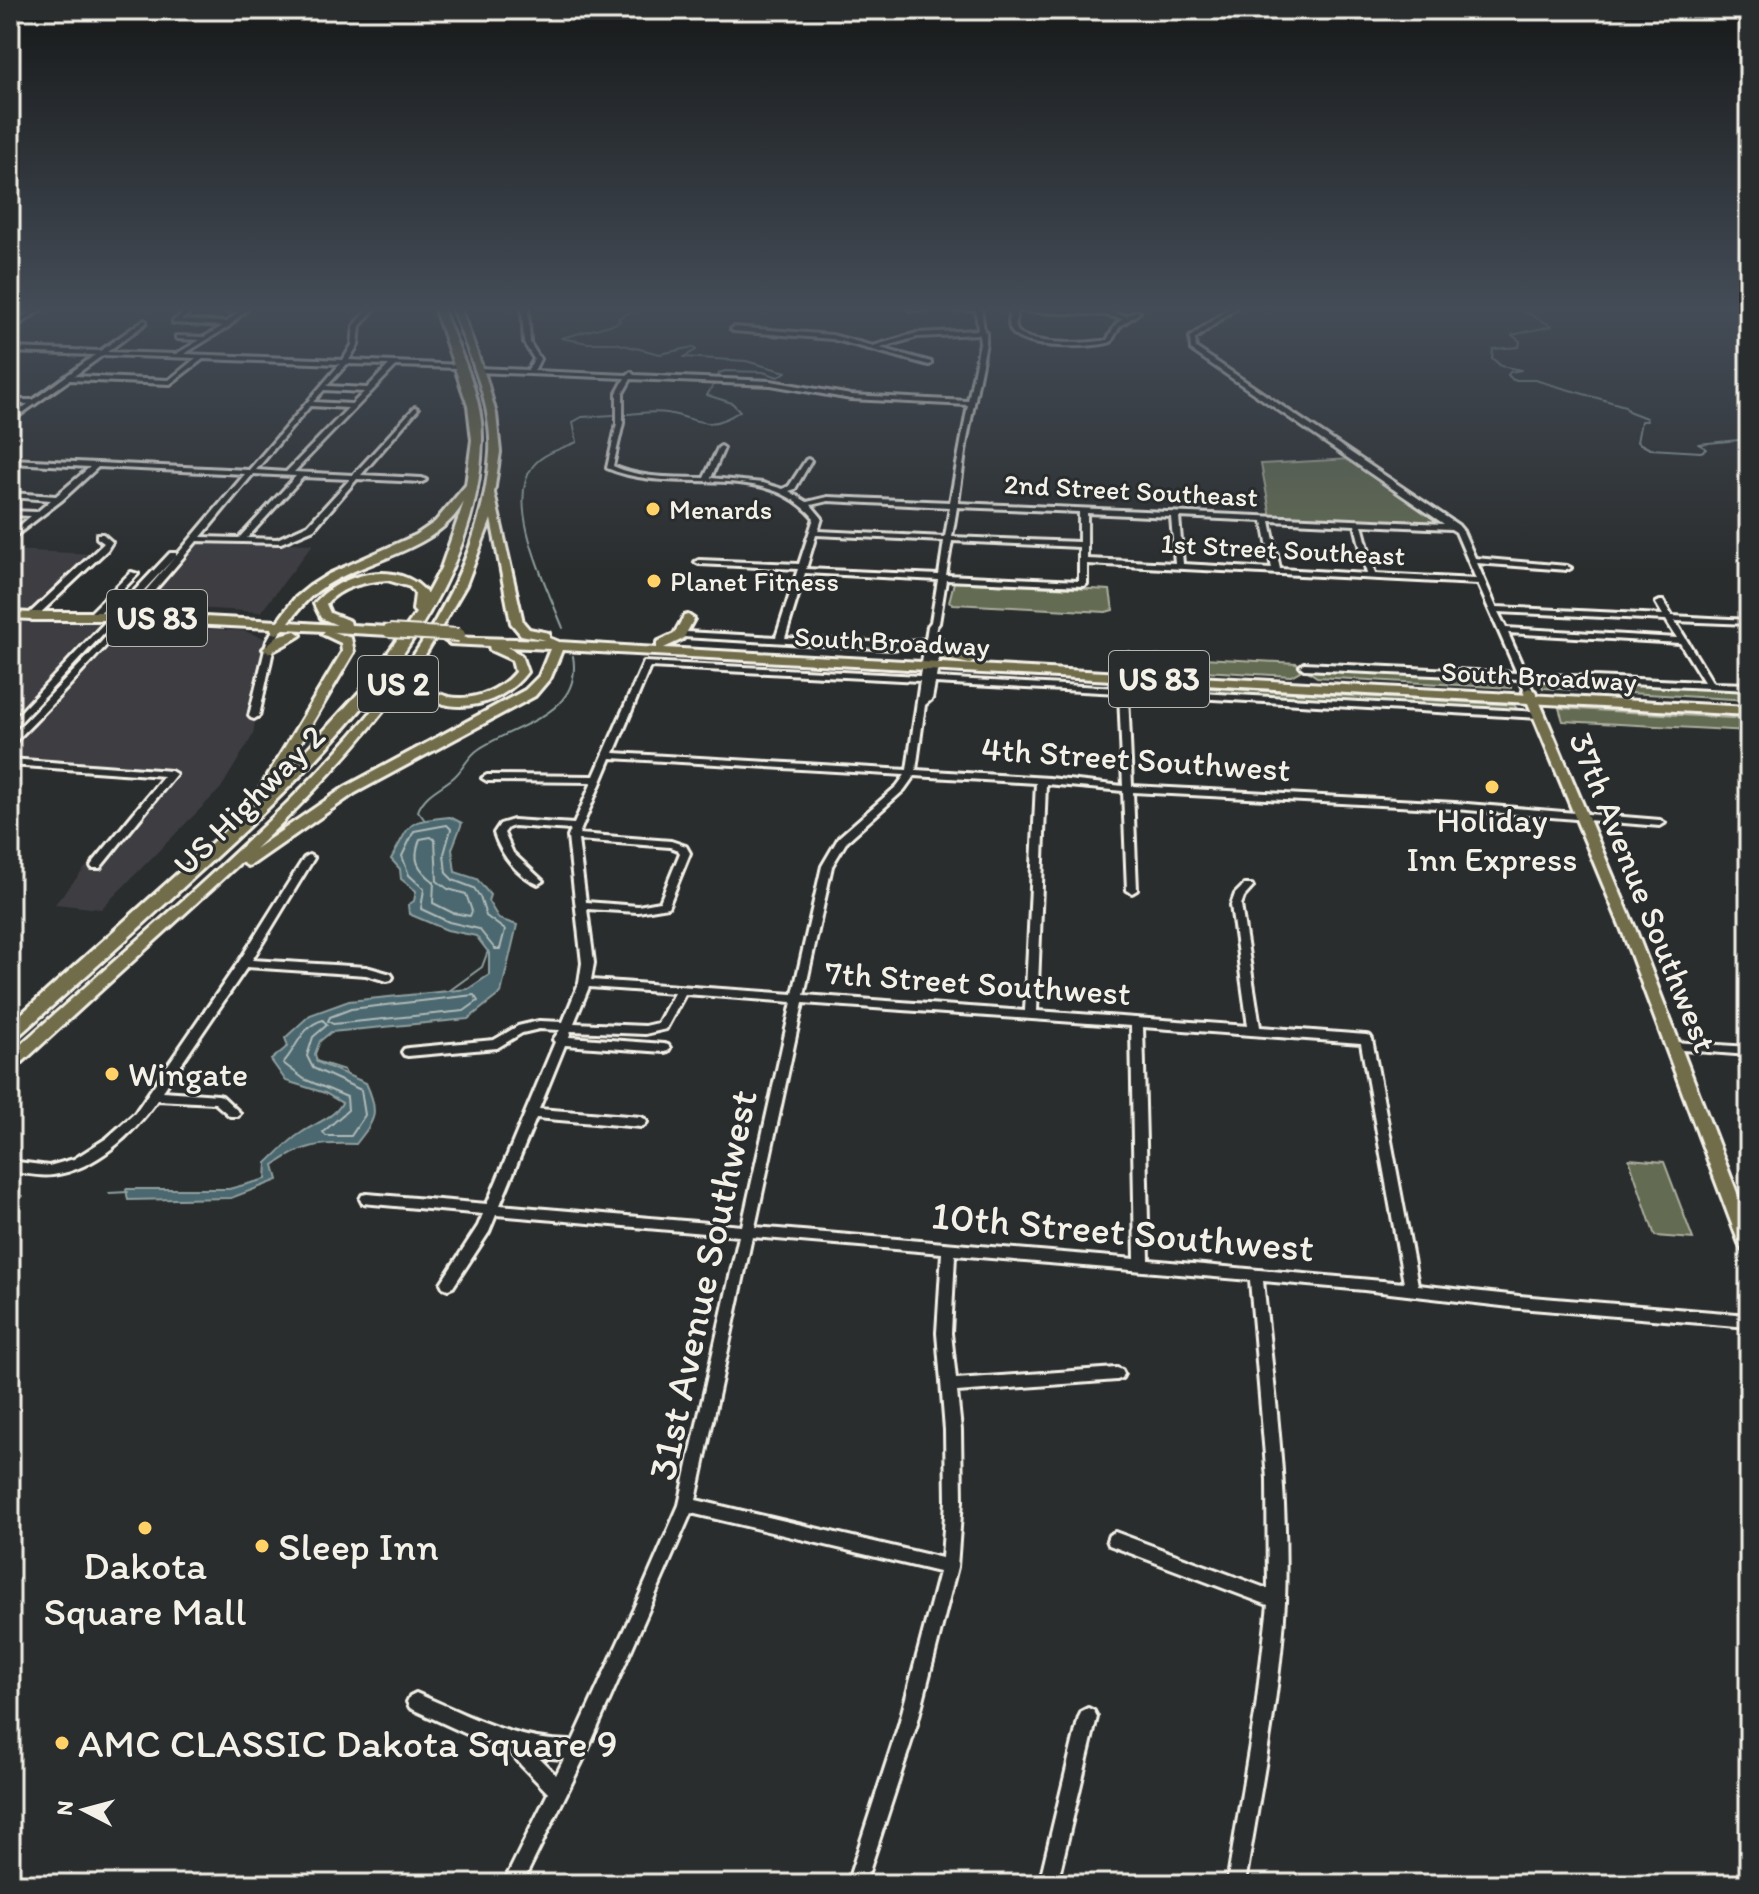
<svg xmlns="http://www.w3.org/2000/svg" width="1759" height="1894" font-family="Itim,sans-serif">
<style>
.built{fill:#3e3e43}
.green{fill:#636c53;stroke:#acae9e;stroke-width:2}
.water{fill:#4b686f;stroke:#8f9f9f;stroke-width:2}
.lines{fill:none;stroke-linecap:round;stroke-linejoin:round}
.shore{stroke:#b0bab8;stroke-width:2}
.stream{stroke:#8f9f9f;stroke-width:2}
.minor-casing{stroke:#f4f1e8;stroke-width:6}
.major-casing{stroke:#f4f1e8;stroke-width:6}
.highway-casing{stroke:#f4f1e8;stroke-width:6}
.minor{fill:#2a2d2e;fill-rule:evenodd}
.major{fill:#716d4b;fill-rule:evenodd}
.highway{fill:#716d4b;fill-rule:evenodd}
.highway-bridge-casing{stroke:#f4f1e8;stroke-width:16;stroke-linecap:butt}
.highway-bridge{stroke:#716d4b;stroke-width:12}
.poi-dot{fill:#ffd166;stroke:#2a2d2e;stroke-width:3}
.labels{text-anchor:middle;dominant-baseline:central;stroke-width:6;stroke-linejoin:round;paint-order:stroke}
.far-street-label{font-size:28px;fill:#f4f1e8;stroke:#2a2d2e}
.far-poi-label{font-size:28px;fill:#f4f1e8;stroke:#2a2d2e;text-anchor:start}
.shield{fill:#2a2d2e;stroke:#b7b6b0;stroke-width:2}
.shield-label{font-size:32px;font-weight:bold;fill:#f4f1e8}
.street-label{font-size:34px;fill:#f4f1e8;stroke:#2a2d2e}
.poi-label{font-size:34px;fill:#f4f1e8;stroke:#2a2d2e}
.near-street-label{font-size:40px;fill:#f4f1e8;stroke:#2a2d2e}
.near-poi-label{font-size:40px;fill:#f4f1e8;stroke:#2a2d2e;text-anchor:start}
</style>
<rect width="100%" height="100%" fill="#2a2d2e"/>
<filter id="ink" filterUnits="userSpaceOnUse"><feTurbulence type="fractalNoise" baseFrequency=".0125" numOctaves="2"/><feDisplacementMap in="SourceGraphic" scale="16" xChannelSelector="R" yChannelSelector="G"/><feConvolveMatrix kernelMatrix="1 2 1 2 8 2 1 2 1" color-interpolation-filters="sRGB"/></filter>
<g filter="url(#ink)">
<g class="built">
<path d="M198,540L313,544L261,612L145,605Z"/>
<path d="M10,550L92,554L32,613L10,612Z"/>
<path d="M10,618L106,624L10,722Z"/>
<path d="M128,624L244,631L264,638L266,647L253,735L221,788L101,909L55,904L162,776L10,766V745Z"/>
</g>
<g class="green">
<path d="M1351,459L1441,524L1271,517L1261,464Z"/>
<path d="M954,582L1110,590L1113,610L1106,612L953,604L949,602Z"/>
<path d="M1123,651H1129V654L1297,663L1300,671L1291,676L1135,667L1124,662Z"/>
<path d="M1312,669L1506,680L1511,683V688L1317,677L1308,671Z"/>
<path d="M1540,681L1749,690V700L1543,688Z"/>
<path d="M1136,684L1514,705L1518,710L1134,690Z"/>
<path d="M1559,708L1749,719V731L1563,721Z"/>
<path d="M1629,1159L1664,1162L1693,1239L1655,1236Z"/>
</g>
<path class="water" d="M450,817L462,823L452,849L455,872L477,879L490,895L488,901L499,919L517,925L501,993L468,1019L331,1032L320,1041L315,1054L317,1062L366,1083C380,1113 375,1120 356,1144C320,1143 304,1144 274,1165L278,1180L231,1198L128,1200L126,1189H229L266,1179L267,1163C278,1153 288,1141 301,1133C315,1123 334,1118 342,1103L325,1093L286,1081L271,1060L288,1046L285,1038L310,1015L349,1001L468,989L489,975V953L476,936L447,930L409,914L408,905L414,901L416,891L401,879L400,869L391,859C413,821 403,822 450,817Z"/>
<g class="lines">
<g class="shore">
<path d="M447,825L451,829L444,854L446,873L453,880L474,888L480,897L486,916L505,930L500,949H495L479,929L449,922L421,909L424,889L409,875L402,856L414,831Z"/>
<path d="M431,837L435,840L437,881L448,889L466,894L472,911L470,916L453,913L433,903L434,882C417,868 412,860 420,839Z"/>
<path d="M474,995L478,1001L464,1011L333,1024L328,1021L330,1017L351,1009Z"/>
<path d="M323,1020L327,1025L313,1037L307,1056L313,1068L361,1090L365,1115L351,1136H326L323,1132L348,1110L347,1097L304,1079L283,1063C297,1048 301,1026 323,1020Z"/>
</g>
<g class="stream">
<path d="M642,307L618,318L620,321L614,324L561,338L588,343H615L660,354L693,347L696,350L684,357L746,361L786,372L778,377L763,372L725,371L719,373L718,378"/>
<path d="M692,307L717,311L726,307"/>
<path d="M1516,307L1552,326L1512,335L1520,341L1519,347L1493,349L1492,358L1501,366L1521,370L1510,372L1508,375L1513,380H1535L1625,406L1628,411L1646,418L1647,421H1641L1637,442L1650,449L1701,452L1707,449L1698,444L1749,439"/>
<path d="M628,414C641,413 654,411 667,413C701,419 706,433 740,411L732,403L707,395L714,384"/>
<path d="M563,628C548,589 504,504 533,466C543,453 563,448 577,442L573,422L582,417L613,415"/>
<path d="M424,819L418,811C425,793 440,789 454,777C464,768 468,756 479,749C518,723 583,715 573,656"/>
<path d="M449,991L482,967L488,951"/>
<path d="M316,1061L344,1070L346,1074"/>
<path d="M109,1193L128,1192"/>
<path d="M10,1197L23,1196"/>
</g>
<defs>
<g id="minor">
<path d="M38,307H45L10,331V326Z"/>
<path d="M191,307H249L228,327L184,354L343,360L352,345L354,326L370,307H376L360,326L358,345L349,360L461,365V367L459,368L396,366L294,472L353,475L415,407L418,409L417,410L361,475L422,478L426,480L422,482L357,479L314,529L281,543L197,541C138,611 78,679 13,744L10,745V737L95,649L175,557L13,730L10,731V723L170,553H176V556L245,474L98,467L62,500L10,540V534L31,516L10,515V511L37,512L51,500L10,497V493L56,496L90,467L10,463V459L249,470L340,364L203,359L170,384L69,380L10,422V417L28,404H10V400H33L95,355L10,352V348L100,351L144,320L146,321V323L107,352L176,354L200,340L178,339L176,338V336L204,337L223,326L173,323V321ZM194,310L238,312L227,322L181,320ZM103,355L196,358L169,380L74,376ZM347,364L389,365L367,388L327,386ZM324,390L364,392L352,404L313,402ZM310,406L348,408L286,472L256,470ZM253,474L296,476L239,538L201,537ZM303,477L350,479L308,525L277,539L247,538Z"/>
<path d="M522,307H528L530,343L540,359L534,371L627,375L631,372L634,375L771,381L851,395L968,401L980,343L979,334L917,337L880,348L931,362V364L929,365L832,339L734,331L731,329L734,327L832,335L873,346L917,333L978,330L976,310H910L908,307H981L984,331L986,332V343L966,445L958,503L1444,524L1191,350L1190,337L1231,307H1237L1195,339L1196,348L1458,525L1463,531L1475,558L1567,566L1571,568L1567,570L1477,563L1496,607L1663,615L1656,603L1660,601H1663L1672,616L1749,620V624L1675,621L1713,683L1749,684V690L1528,679L1533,691L1529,694L1525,691L1519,679L1304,669L1300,666L1304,663L1517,673L1478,584L1087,564V584L1083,586L946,580L939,623L936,627L935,637L941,639L936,678L1119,688V678L1123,675L1127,678L1128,689L1539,712L1544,715L1539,718L1128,694L1132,786L1455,803L1660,820L1665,823L1660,826L1455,809L1133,792L1137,890L1132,893L1127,890L1123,791L1046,784L1037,1011L1248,1026L1231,905L1235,894L1244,885H1252L1253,887L1244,897L1241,905L1260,1027L1366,1035L1370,1036L1372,1039L1418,1285L1519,1296L1749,1315V1327L1519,1308L1364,1290L1263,1281C1274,1387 1289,1495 1285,1602C1280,1696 1260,1790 1245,1884H1227L1256,1708L1268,1605L1109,1545L1107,1540L1109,1535L1115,1532L1268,1589L1267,1479L1250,1280L955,1255L951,1333L956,1379L1117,1368L1122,1370L1124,1374L1122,1378L1117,1380L957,1392L961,1430L962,1501L957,1567L917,1724L865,1884H847L899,1724L939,1572L691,1513L585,1756L522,1884H503L548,1793L521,1765L510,1751L469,1735L410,1708L407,1702L410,1696L416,1693C468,1715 515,1742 573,1741L640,1595L679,1505L739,1236L496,1215L489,1232L453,1287L448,1289L443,1287L441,1283L478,1226L483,1214L362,1203L360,1199L362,1195L367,1194L487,1204L555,1042L553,1040L560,1030L539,1029L522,1033L497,1048L408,1056L404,1055L402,1052L404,1049L408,1048L494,1040L518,1026L539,1021L563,1022L579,983L582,963L568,837L571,830L514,826L508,828L504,833L513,853L543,881L538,884C517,875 501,855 494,833L500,824L513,820L574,824L592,782L487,781L482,778L487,775L594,776L644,662L920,676L925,644L892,649L683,637L682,635L686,632L776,637L798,569L699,564L695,562L699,560L799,564L814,518C763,458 672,497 607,468L617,423V393L625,378L478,372L475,370L478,368L528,370L534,359L524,343ZM631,379L771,385L851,399L968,405L950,502L828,497L807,502L789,491L795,489L811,461L808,459L806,460L789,486L783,489L763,483L711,478L724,448L721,446L718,448L704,478C673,477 641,479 613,466L623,423V393ZM828,501L950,507L945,537L818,531L822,518L811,505ZM957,507L1079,512V542L952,537ZM1087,513L1171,517L1175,563L1087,559ZM1179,517L1263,521L1272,569L1183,564ZM1270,521L1355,525L1367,574L1280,569ZM1362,525L1451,529L1456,532L1476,579L1375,574ZM816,535L944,541L939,575L806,569ZM952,541L1079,547V581L946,575ZM805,573L938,580L931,622L928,626L926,639L892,643L785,638ZM1498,612L1666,620L1677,638L1506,628ZM1508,633L1680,643L1704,682L1526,674ZM650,667L920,681L907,770L614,753ZM935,683L1119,693L1123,786L1049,778L916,770L925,705L932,699ZM611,758L905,775L897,786L839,837L822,866L793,994L591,980L594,963L587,909L638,912L668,907L690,853L686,846L671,841L579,834ZM914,776L1036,783L1025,1011L804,995L832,866L847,841L904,790ZM578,840L670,847L678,850L680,853L660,902L638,906L586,902ZM589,987L674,993L658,1023L645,1026L574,1023ZM685,994L792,1002L742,1226L500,1205L536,1118L641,1127L645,1125L647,1122L645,1119L641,1117L539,1109L565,1045L664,1052L668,1051L670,1048L668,1045L664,1044L569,1037L571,1031L645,1034L666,1029ZM803,1003L1131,1026L1135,1259L755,1227ZM1143,1027L1361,1043L1404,1283L1149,1260ZM752,1237L942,1253L937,1333L945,1430L946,1501L942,1558L696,1500ZM538,1757L564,1759L556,1775Z"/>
<path d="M1011,307L1105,311L1127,316L1135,311L1140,312L1120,326L1111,342C1093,348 1024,350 1012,332C1007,325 1010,315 1011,307ZM1017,311L1105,315L1123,319L1116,324L1107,340C1091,344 1026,346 1017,330C1014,325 1016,317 1017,311Z"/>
<path d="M97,534H103L112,542L107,550L35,618H29V614L101,546L104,543L97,538Z"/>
<path d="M131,572L138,574L95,618H89V614Z"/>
<path d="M277,627L281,630L275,641L259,716L254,719L251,718L249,716L267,641L274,628Z"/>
<path d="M10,759L171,771L176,774L100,868H92L91,866L92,864L164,776L10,765Z"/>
<path d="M309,855L314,858L252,960L366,967L391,974L393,977L391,980L387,981L366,975L247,967L163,1091L218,1095L222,1096L240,1113L238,1116H230L215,1103L157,1100C133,1134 97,1169 53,1175C39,1177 24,1173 10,1171V1161L49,1166L74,1159L107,1138L135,1113L240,960L304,858Z"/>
<path d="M1673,1042L1749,1047V1055L1669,1049L1667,1046L1669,1043Z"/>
<path d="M1088,1708L1094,1711L1097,1717L1057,1884H1039L1079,1717L1082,1711Z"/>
</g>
<g id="major">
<path d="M10,612L32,613L37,616L32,619L10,618Z"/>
<path d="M1529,688L1535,691L1635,928L1749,1224V1253L1743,1251L1740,1246L1621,928L1523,691Z"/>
</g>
<g id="highway">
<path d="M434,307H442C458,349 483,394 482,440C479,616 312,769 192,879C134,933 75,986 16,1038L10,1040V1024L266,794L259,790L342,652L341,643L322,634L325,631L284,629L277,634L273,633L272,628L111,620H32L26,616L32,612H111L278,621L294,599L310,586L329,574L416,535L435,522L466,485L472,440L468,406ZM464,502L441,568L427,594C401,558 338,573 314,604L321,618L337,625L289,622C297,612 304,602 314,594C359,558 433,556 464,502ZM387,580L410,587L415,594L413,610L416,613L363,688L278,781L354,652L351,638L333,632L389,635L395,631L389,627L351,625L350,621L330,613L326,604C342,586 365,582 387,580Z"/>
<path d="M452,307H460L486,378L496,414L500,452L494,493L523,622L529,629L549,633V638L559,642L657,648V642L674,634L684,616L688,615L694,619L683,639L664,648L1749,707V715L562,650L551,677L535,696L355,793L253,864L248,866L241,862L16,1068L10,1070V1054C70,1000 131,947 191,893C316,779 478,632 490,453C493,403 468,353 452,307ZM491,519L511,623L521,635L546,640L446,637L444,640L450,644L489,646L490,650L512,660L515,672C493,699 446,710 421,680L427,658L425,655L466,585ZM507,647L550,649L539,676L525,690L345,787L255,849C311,796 364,740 409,677V680C439,721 499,710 527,672L521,655Z"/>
<path d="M295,631L301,635C299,637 272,652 269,653L263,649L277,636Z"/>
<path d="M936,644L949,652L974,657L976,660L970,664L941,658L930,648Z"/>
</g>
</defs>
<use href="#minor" class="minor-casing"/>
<use href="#major" class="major-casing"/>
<use href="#highway" class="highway-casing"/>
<use href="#minor" class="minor"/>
<use href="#major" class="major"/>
<use href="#highway" class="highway"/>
<defs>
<path id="highway-bridge" d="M389,631L459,635"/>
</defs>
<use href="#highway-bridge" class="highway-bridge-casing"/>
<use href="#highway-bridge" class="highway-bridge"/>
</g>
</g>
<linearGradient id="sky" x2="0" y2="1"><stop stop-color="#171919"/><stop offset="0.54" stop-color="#444c57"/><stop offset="1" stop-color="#444c57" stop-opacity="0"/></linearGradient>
<rect width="1759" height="572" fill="url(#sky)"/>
<g class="poi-dot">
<circle cx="653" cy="509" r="8"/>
<circle cx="654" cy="581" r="8"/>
<circle cx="1492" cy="787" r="8"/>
<circle cx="112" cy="1074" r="8"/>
<circle cx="145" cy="1528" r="8"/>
<circle cx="262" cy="1546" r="8"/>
<circle cx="62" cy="1743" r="8"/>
</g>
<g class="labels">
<g class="far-street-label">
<text transform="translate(1131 490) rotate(3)">2nd Street Southeast</text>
<text transform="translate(1283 549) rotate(3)">1st Street Southeast</text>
<text transform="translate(892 641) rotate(3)">South Broadway</text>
<text transform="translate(1539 676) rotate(3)">South Broadway</text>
</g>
<g class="far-poi-label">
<text x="669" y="509">Menards</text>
<text x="670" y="581">Planet Fitness</text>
</g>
<g class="shield">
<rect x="107" y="590" width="100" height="56" rx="6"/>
<rect x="1109" y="651" width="100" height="56" rx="6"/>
<rect x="358" y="656" width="80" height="56" rx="6"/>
</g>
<g class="shield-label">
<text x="157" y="618">US 83</text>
<text x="1159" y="679">US 83</text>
<text x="398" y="684">US 2</text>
</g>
<g class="street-label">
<text transform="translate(1136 759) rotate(4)">4th Street Southwest</text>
<text transform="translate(249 800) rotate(-45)">US Highway 2</text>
<text transform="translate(1643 892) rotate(68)">37th Avenue Southwest</text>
<text transform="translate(978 983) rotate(4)">7th Street Southwest</text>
</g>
<g class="poi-label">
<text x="1492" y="820">Holiday<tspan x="1492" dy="39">Inn Express</tspan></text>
<text x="128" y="1074" text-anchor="start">Wingate</text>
</g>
<g class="near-street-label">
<text transform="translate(1123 1231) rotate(5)">10th Street Southwest</text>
<text transform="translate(702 1285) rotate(-78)">31st Avenue Southwest</text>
</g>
<g class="near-poi-label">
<text x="278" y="1546">Sleep Inn</text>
<text x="145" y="1565" text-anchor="middle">Dakota<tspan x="145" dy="46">Square Mall</tspan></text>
<text x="78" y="1743">AMC CLASSIC Dakota Square 9</text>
</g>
</g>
<rect width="1759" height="1894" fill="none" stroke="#2a2d2e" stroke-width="40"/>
<rect x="20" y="20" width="1719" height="1854" fill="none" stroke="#f4f1e8" stroke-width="3" filter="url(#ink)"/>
<g transform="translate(84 1810) rotate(276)" stroke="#2a2d2e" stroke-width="6" paint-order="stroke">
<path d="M0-6L14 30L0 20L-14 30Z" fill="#f4f1e8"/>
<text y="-12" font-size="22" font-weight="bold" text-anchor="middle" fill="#f4f1e8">N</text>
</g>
</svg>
